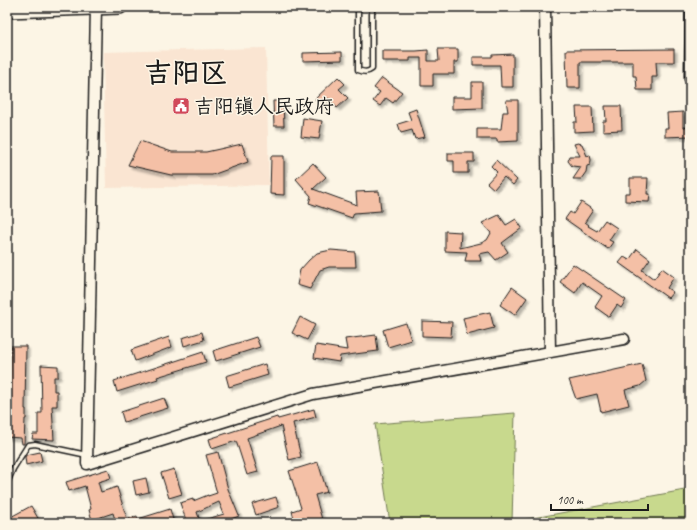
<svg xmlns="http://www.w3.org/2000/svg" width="697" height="530" font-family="Caveat,'LXGW WenKai TC',sans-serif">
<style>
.built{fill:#fae5d2}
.green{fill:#c8d98d;stroke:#727a54}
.building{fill:#f4c0a6;stroke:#1c1c1c;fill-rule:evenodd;filter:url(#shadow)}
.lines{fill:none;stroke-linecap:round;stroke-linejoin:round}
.service-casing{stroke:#1c1c1c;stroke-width:7}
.tertiary-casing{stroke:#1c1c1c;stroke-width:13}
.trunk-casing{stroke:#1c1c1c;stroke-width:16}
.service{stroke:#fcf5e5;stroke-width:4}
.tertiary{stroke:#fcf5e5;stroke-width:10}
.trunk{stroke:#fcf5e5;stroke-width:13}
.labels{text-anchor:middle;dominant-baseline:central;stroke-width:3;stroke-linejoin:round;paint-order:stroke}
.poi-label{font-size:20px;fill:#1c1c1c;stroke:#fcf5e5;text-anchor:start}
.town-label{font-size:28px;font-weight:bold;fill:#1c1c1c;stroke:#fcf5e5}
</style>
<defs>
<filter id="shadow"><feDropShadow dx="3" dy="3" stdDeviation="1" flood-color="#0004"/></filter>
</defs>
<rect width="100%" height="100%" fill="#fcf5e5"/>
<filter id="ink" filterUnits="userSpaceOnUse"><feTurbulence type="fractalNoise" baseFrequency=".025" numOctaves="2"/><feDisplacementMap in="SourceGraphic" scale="8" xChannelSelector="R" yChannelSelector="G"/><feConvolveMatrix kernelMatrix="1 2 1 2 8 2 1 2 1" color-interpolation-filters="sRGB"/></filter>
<g filter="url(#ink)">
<path class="built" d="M266,48L269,185L106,188L103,52Z"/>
<path class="green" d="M515,413L512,522L690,489V523H390L375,424Z"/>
<g class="building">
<path d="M438,49H458V62H454V74H433V86H421V58H410V61H382V51H416L428,50V61H439Z"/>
<path d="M674,49V62H656L657,77H652V90H637L636,76H633V62H580V88H567L566,50Z"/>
<path d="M342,52V60L303,61V53Z"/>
<path d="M513,54V87H501L500,65H473V57H492V55Z"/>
<path d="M338,77L345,84L339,89L348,98L337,108L328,98L321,105L315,99Z"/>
<path d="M382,78L402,92L393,103L386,98L380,106L373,101L380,92L374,88Z"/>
<path d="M472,82H482V108L452,109V97H472Z"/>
<path d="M506,100H518V141L497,142V139H477V129H501L503,112H508Z"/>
<path d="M273,101H283L284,126H274Z"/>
<path d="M605,106H621L622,130L603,131V121H606Z"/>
<path d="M576,107H592L593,131L574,132V122H577Z"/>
<path d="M416,109L425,137L415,139L412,130L401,133L398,124L411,120L408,112Z"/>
<path d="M683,112V127L690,128V136L665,137V128H668L667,113Z"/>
<path d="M303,118L322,121L319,139L301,137Z"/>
<path d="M140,141L172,152H206L242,144L248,162L212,175H171L128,165Z"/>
<path d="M578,143L582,144L587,156L590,155L591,160L590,165L587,166L586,172L581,179H573L581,167L572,166L568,161L570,156H580L574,144Z"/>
<path d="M448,153H474V162H468V173H454V161H448Z"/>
<path d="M271,156H284V195L270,194Z"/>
<path d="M496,160L517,180L513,185L504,177L494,189L487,183L497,172L491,166Z"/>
<path d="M313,163L326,177L313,189L357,205L356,192L379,191L381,211L354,213L352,218L309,203L311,196L296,179Z"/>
<path d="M630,178H648L647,194H650L649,202L625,201V193H630Z"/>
<path d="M581,202L593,210L585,222L589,225L588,226L597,231L605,220L617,228L609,240L613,242L608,249L565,219L570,212L573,214Z"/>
<path d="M499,215L506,225L516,219L522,228L502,243L508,252L496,260L489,252L479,254L481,261H465L467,252L445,251V231L461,232L460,248L481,243L487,240L491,233L482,223Z"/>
<path d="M637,249L650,259L642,270L654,279L662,268L674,277L667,288L673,292L668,298L619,263L624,257L629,260Z"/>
<path d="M331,250L355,252L356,267H329L320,270L310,289L297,285L300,270L309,260L317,253Z"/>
<path d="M573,264L626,300L621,308L617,305L609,317L595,307L602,296L582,282L575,293L560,282Z"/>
<path d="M512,287L527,298L515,315L500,305Z"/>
<path d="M490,312L494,328L467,335L463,318Z"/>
<path d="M300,317L315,325L307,340L292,333Z"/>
<path d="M422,321L452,322L451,337L422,336Z"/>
<path d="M406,323L411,340L388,347L383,330Z"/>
<path d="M202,332L204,340L184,346L182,338Z"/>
<path d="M376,335L378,351L340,356L339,362L314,358L316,345L347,350L345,339Z"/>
<path d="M169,337L172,347L135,361L131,350Z"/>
<path d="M256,337L260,347L216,361L213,351Z"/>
<path d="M11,346H26L25,409H26V419H25L24,444H22L21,438L7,437V409H9Z"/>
<path d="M203,352L206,362L157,377L158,379L117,392L114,381Z"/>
<path d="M265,364L268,375L229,387L226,376Z"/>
<path d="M642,364L646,381L640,386L625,390L629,405L601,412L597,394L576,399L569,380Z"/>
<path d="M41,365L58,366V377H54V391H57V406H52L54,440L32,439L33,434H38V413H42Z"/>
<path d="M164,398L168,408L124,422L121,412Z"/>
<path d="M314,409L316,417L293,423L301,457L289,460L281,426L247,438L258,472L247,475L236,441L212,449L209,439L277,417L278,419Z"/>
<path d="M40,452L42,461L26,465L25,457L26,455Z"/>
<path d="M218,452L228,489L239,516L221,523H187L180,503L193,499V501L208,495V496L217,493L206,455ZM219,502L224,514L200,521L197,512Z"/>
<path d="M318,462L327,492L315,495L323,523H295L292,511L301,508L289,471Z"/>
<path d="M108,469L111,478L98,482L101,492L117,487L127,519L137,516L138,519L170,509L174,523H116L113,513L92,520L89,510L91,509L85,486L69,491L66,482Z"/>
<path d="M174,469L182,494L169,498L161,473Z"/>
<path d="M146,478L149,492L136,495L133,481Z"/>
<path d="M276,497L279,507L256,515L252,504Z"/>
<path d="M31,506L39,520L34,523H10L7,519Z"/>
</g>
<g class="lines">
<defs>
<g id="service">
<path d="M358,7V70C364,72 367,73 372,69V7"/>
<path d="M687,79L688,7"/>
<path d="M7,483L13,469L28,445L35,444L87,455"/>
</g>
<g id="tertiary">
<path d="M96,7L87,464L313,394L624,339"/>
<path d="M545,7L550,352"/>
</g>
<path id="trunk" d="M7,11L120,7"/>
</defs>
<use href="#service" class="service-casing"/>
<use href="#tertiary" class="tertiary-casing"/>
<use href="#trunk" class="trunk-casing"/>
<use href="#service" class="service"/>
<use href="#tertiary" class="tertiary"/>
<use href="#trunk" class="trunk"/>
</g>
</g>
<defs>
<symbol id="civic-square" viewBox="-11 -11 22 22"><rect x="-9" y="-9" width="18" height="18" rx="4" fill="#d1495b" stroke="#fcf5e5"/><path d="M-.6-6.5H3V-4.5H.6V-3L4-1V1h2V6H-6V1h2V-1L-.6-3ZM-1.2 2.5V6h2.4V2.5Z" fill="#fff"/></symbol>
</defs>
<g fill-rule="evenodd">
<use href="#civic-square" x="171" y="96" width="20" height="20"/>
</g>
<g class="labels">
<g class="poi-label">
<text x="194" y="106">吉阳镇人民政府</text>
</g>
<g class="town-label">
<text x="186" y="72">吉阳区</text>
</g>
</g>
<rect width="697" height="530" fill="none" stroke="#fcf5e5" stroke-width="24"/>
<rect x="12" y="12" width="673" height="506" fill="none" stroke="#1c1c1c" stroke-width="1.5" filter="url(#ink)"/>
<path d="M551 504v6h97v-6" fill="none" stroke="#1c1c1c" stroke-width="2"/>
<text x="557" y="504" font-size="12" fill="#1c1c1c" stroke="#fcf5e5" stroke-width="3" paint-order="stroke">100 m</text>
</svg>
